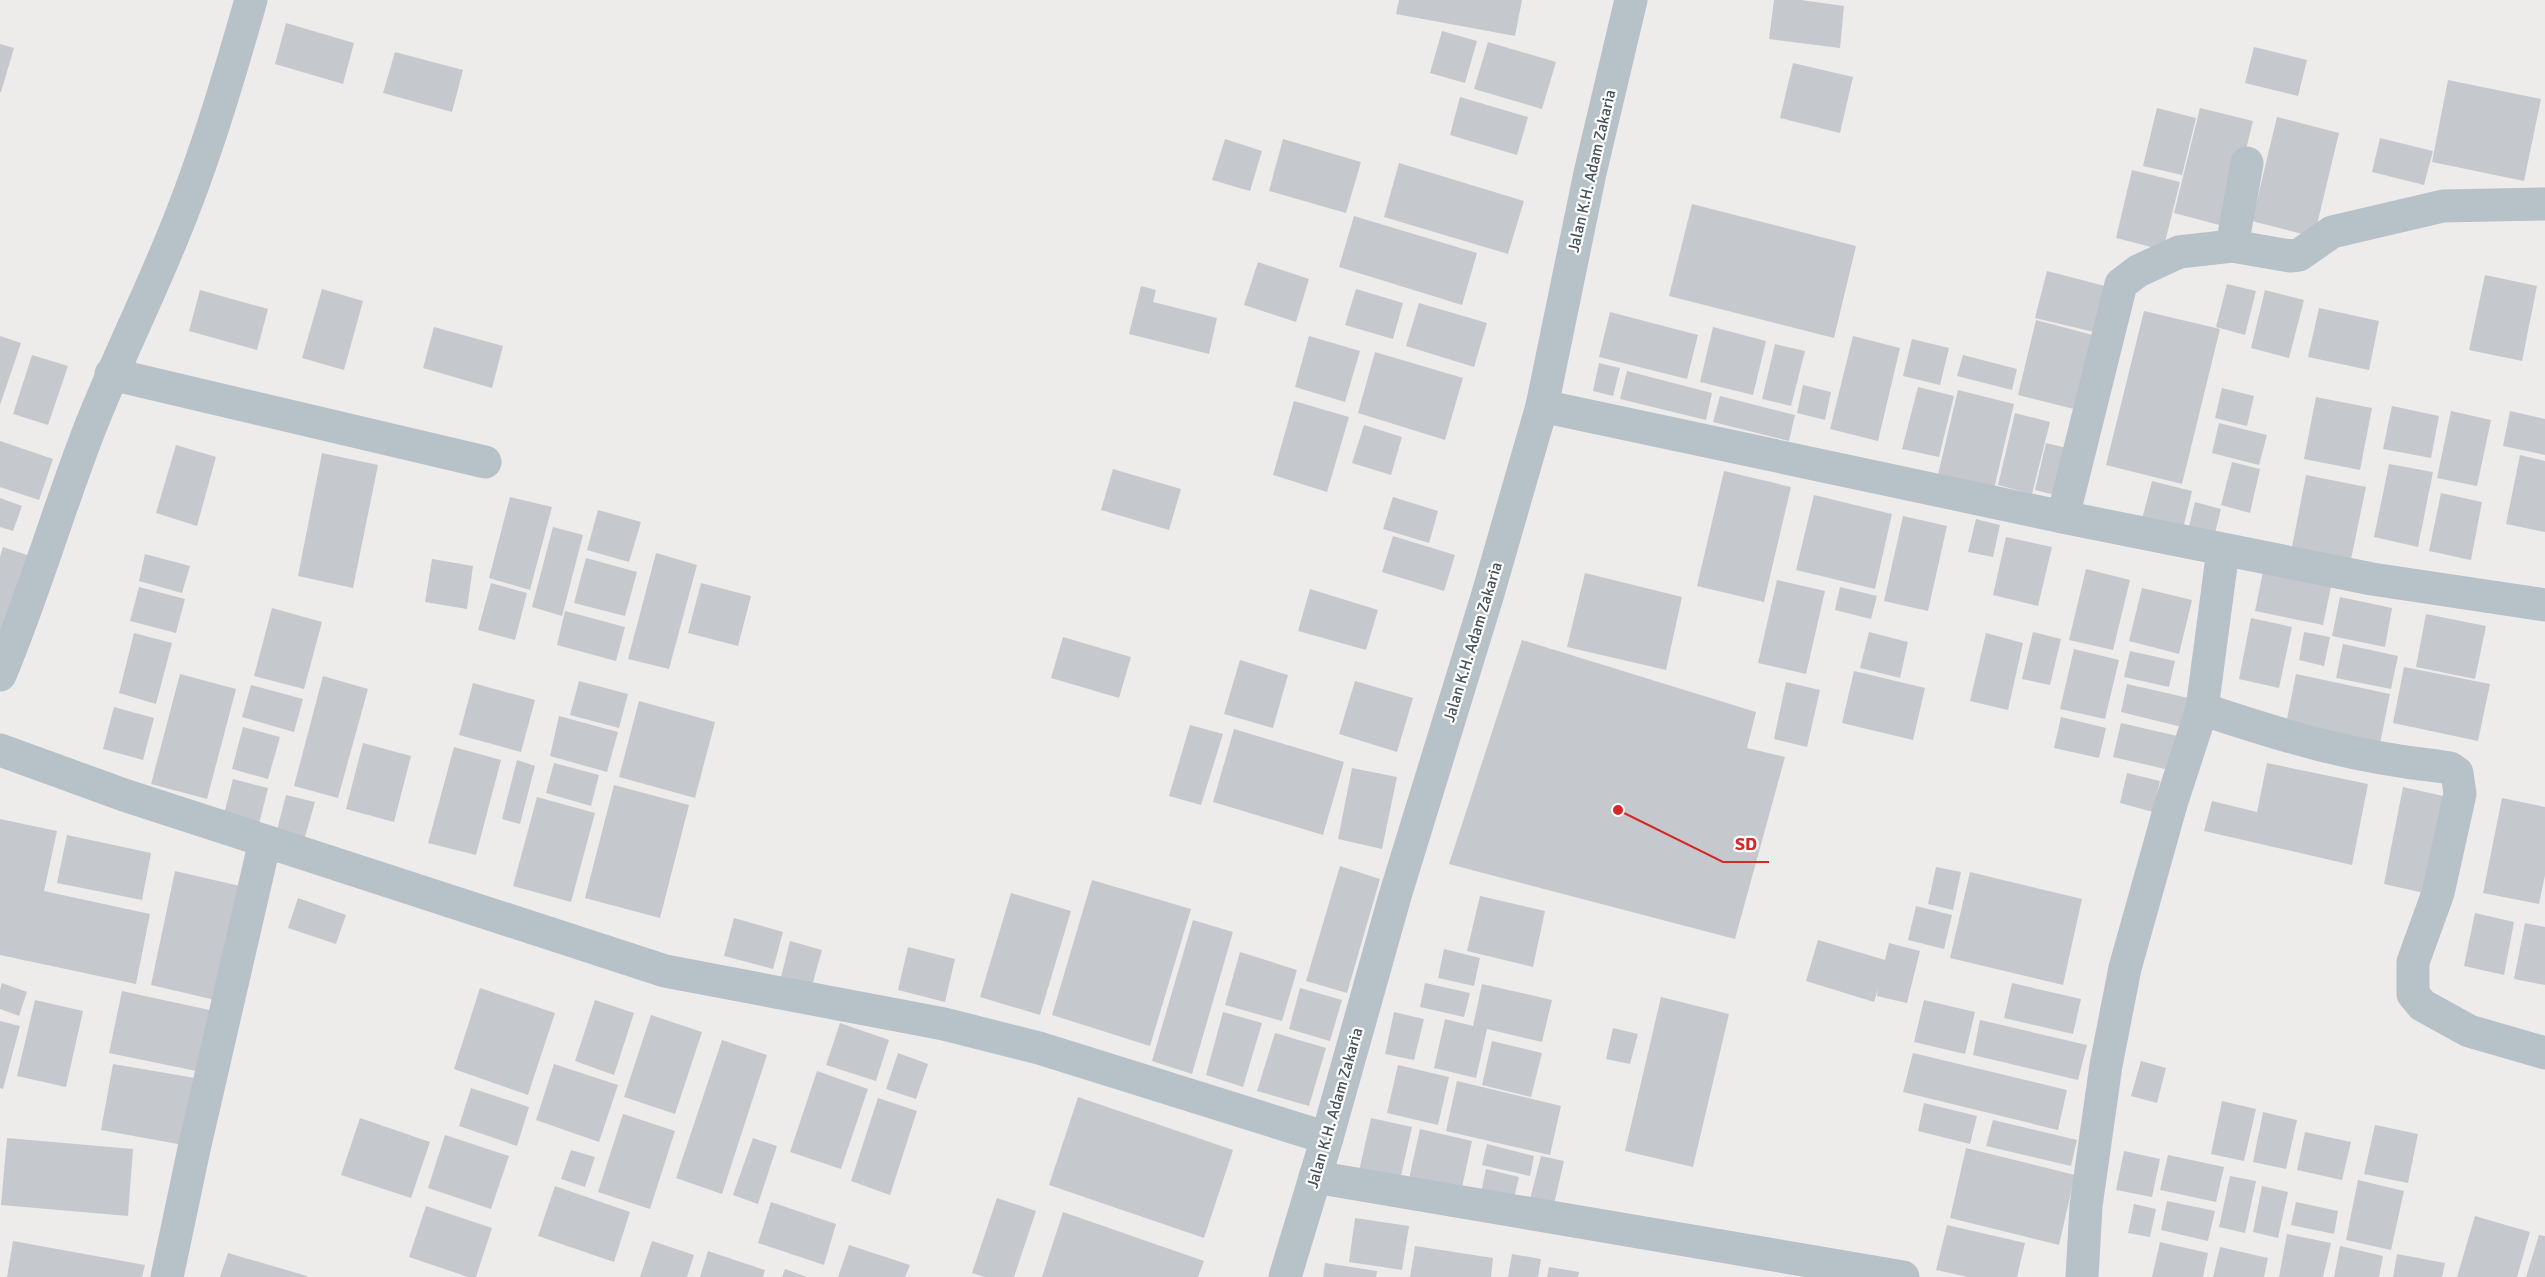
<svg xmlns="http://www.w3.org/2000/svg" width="2545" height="1277" font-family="Signika,sans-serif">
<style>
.building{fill:#c5c9ce}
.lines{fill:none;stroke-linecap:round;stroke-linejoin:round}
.minor{stroke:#b7c1c8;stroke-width:33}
.labels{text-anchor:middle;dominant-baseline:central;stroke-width:4.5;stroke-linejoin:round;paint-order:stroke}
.street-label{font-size:16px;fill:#455058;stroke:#fff}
.leader{fill:none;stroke:#d62828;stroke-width:2}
.callout-dot{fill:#d62828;stroke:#fff;stroke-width:2}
.callout-label{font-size:18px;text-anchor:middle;font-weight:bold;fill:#d62828;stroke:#fff;stroke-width:4.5;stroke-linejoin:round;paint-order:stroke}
</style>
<rect width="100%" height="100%" fill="#eeebeb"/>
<g class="building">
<path d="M1399,0H1522L1515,36L1396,14Z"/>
<path d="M1774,0H1801L1844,6L1840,48L1769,39Z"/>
<path d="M286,23L354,43L343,84L275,64Z"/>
<path d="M1442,31L1477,41L1465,83L1430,73Z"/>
<path d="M1488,42L1556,62L1542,109L1474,89Z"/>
<path d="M0,44L14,48L1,92H0Z"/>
<path d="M2254,47L2307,60L2298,96L2245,83Z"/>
<path d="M395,52L463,70L452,112L383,93Z"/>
<path d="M1793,63L1853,77L1840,133L1780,118Z"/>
<path d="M2448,80L2541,99L2524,181L2432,162Z"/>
<path d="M1460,97L1528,117L1517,155L1450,135Z"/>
<path d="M2157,108L2196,118L2182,175L2143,166Z"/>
<path d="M2200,108L2253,121L2227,227L2174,213Z"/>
<path d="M2277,117L2339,133L2314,237L2252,221Z"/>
<path d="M2380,138L2433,151L2424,185L2372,172Z"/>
<path d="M1225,139L1262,151L1250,191L1212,180Z"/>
<path d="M1283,139L1361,162L1346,213L1269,191Z"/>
<path d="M1399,163L1524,201L1508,254L1384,217Z"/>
<path d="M2132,170L2180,182L2163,250L2116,238Z"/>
<path d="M1692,204L1856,246L1834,338L1669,296Z"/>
<path d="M1354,216L1477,253L1462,305L1339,267Z"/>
<path d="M1258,262L1309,279L1296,322L1244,305Z"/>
<path d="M2047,271L2105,286L2094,332L2035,318Z"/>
<path d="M2485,275L2537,286L2522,361L2469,350Z"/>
<path d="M2227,284L2256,291L2245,335L2216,327Z"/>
<path d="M1141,286L1156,290L1153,302L1217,318L1209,354L1129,334Z"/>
<path d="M322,289L363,301L344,370L302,358Z"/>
<path d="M1356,289L1403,303L1393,339L1345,325Z"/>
<path d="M200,290L268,309L257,350L189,331Z"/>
<path d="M2265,290L2304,300L2289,358L2251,348Z"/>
<path d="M1419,303L1487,323L1474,367L1406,346Z"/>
<path d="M2319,308L2379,321L2369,370L2308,357Z"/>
<path d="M2144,311L2220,329L2182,484L2106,465Z"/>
<path d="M1610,312L1698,335L1687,379L1599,357Z"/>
<path d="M2036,320L2104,338L2086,412L2018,395Z"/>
<path d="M434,327L503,346L492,388L423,368Z"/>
<path d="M1713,327L1766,341L1753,395L1700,382Z"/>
<path d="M0,336L21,343L0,405Z"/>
<path d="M1309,336L1360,351L1345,402L1295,387Z"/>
<path d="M1853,336L1900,348L1878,441L1830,429Z"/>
<path d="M1912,339L1949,348L1940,385L1903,376Z"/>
<path d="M1775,344L1805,351L1791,406L1762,399Z"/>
<path d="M1375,352L1463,378L1445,440L1358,413Z"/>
<path d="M32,355L68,366L48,425L13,414Z"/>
<path d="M1963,355L2017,369L2012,390L1957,376Z"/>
<path d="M1599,363L1620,368L1613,396L1593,391Z"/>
<path d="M1627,371L1712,393L1706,420L1620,399Z"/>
<path d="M1803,385L1831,392L1825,420L1797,413Z"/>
<path d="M1918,387L1954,396L1939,457L1902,449Z"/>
<path d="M2222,388L2254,396L2247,426L2215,418Z"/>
<path d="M1958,390L2014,404L1993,493L1937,479Z"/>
<path d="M1720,396L1795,415L1789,441L1713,422Z"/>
<path d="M2316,397L2372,408L2360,470L2304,459Z"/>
<path d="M1294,401L1349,417L1327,492L1273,475Z"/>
<path d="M2392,406L2439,416L2431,458L2383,449Z"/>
<path d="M2451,411L2491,420L2477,486L2437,478Z"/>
<path d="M2510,411L2545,419V455L2503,446Z"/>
<path d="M2015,413L2050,422L2032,494L1998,485Z"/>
<path d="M2219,423L2267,435L2259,465L2212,453Z"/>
<path d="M1364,425L1402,437L1391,475L1352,463Z"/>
<path d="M0,441L53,459L39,500L0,487Z"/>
<path d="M2046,443L2075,450L2063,497L2035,490Z"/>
<path d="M176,445L216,457L197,526L156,513Z"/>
<path d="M322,453L378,465L353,588L298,576Z"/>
<path d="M2520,455L2545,461V532L2506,524Z"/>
<path d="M2232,462L2260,469L2250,513L2221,505Z"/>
<path d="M2389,464L2433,472L2418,547L2374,537Z"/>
<path d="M1113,469L1181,489L1169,530L1101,510Z"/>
<path d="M1724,471L1791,487L1764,602L1697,586Z"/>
<path d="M2306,475L2366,487L2350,564L2291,552Z"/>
<path d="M2152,481L2192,491L2182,533L2141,523Z"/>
<path d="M2441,493L2482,502L2471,560L2429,551Z"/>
<path d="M1814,495L1892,514L1875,589L1796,570Z"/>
<path d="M510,497L552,507L530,590L489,578Z"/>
<path d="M1393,497L1438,511L1429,543L1383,529Z"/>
<path d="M0,498L22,506L13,531L0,527Z"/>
<path d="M2195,502L2221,509L2213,541L2187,535Z"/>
<path d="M598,510L641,522L629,562L587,550Z"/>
<path d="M1903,516L1947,526L1928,611L1884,601Z"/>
<path d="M1976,519L2000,525L1993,557L1968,552Z"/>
<path d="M553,527L583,535L562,616L532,607Z"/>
<path d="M1393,536L1455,555L1444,591L1382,572Z"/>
<path d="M2006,537L2052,547L2038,606L1993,595Z"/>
<path d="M3,547L39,559L0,631V557Z"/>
<path d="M656,553L697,565L669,669L628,659Z"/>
<path d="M145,554L190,566L182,593L139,581Z"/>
<path d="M586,558L637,572L625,616L574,603Z"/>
<path d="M432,559L473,566L467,609L425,602Z"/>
<path d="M2086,569L2130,580L2113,650L2069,640Z"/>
<path d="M2263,572L2331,587L2323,625L2255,611Z"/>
<path d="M1585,573L1682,597L1666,670L1567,647Z"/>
<path d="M1777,580L1825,591L1806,674L1758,663Z"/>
<path d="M491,583L527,593L515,640L478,630Z"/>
<path d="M701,583L751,596L738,646L688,633Z"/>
<path d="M139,587L185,599L176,633L130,621Z"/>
<path d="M1840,587L1877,596L1871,619L1835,610Z"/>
<path d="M2142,588L2192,600L2179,654L2129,641Z"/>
<path d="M1310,589L1378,610L1366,650L1298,631Z"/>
<path d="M2340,597L2392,608L2385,647L2332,636Z"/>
<path d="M272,608L322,622L304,689L254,676Z"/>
<path d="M565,611L625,627L616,661L557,645Z"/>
<path d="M2426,614L2486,626L2475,679L2416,667Z"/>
<path d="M2251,618L2292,627L2279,688L2239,679Z"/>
<path d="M1869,632L1908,642L1900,678L1860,668Z"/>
<path d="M2033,632L2061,639L2050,685L2022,679Z"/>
<path d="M2304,632L2330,637L2324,666L2299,660Z"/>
<path d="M134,633L172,643L156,704L119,693Z"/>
<path d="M1986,633L2023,643L2008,710L1970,701Z"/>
<path d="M1063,637L1131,657L1119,698L1051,678Z"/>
<path d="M1522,640L1756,712L1747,748L1785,757L1735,939L1449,864Z"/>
<path d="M2343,644L2398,656L2391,689L2336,678Z"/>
<path d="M2074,649L2119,660L2105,719L2060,709Z"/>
<path d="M2130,651L2175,661L2169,687L2124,677Z"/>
<path d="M1240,660L1288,675L1273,728L1224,714Z"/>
<path d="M2404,667L2490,684L2478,741L2393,723Z"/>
<path d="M1854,671L1925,688L1913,740L1842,723Z"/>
<path d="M180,674L236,689L207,799L151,784Z"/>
<path d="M2296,674L2390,694L2379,749L2285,729Z"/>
<path d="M323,676L368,689L338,798L294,786Z"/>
<path d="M579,681L628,694L619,728L570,715Z"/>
<path d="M1355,681L1413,698L1397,752L1339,734Z"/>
<path d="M1786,682L1820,690L1807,747L1774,739Z"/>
<path d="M473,683L535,700L521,752L459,735Z"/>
<path d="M2127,684L2193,699L2186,728L2121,712Z"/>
<path d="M251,685L303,699L294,732L242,717Z"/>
<path d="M639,701L715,722L695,798L619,777Z"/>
<path d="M114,707L154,718L143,760L103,749Z"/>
<path d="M559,716L618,732L607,772L550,756Z"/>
<path d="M2061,717L2106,728L2099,758L2054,748Z"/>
<path d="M2121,723L2186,738L2178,772L2113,757Z"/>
<path d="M1190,725L1223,734L1201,805L1169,796Z"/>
<path d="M243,727L280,737L268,779L232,769Z"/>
<path d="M1234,729L1344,762L1323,835L1213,802Z"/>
<path d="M363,743L411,756L394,822L346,809Z"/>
<path d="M454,747L501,760L476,855L428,843Z"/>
<path d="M517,760L535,766L520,824L502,819Z"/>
<path d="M554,763L599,775L591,806L546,793Z"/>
<path d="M2267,763L2368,784L2352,865L2204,831L2212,801L2257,812Z"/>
<path d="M1352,768L1397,777L1382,849L1338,839Z"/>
<path d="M2127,773L2160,781L2153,812L2120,803Z"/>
<path d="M233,779L268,788L259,824L224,814Z"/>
<path d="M614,785L689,805L660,918L585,898Z"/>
<path d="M2403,787L2452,798L2433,895L2384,884Z"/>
<path d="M286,795L315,802L305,837L277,830Z"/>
<path d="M537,797L595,813L571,902L513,886Z"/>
<path d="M2502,798L2545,807V875L2539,904L2483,893Z"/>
<path d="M0,819L57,831L44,891L150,914L136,984L0,955Z"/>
<path d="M67,835L151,853L142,900L57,883Z"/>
<path d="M1340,866L1380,879L1347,993L1306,981Z"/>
<path d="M1936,867L1961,872L1953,910L1928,904Z"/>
<path d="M175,871L240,886L215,1000L151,985Z"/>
<path d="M1970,872L2082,899L2063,985L1950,958Z"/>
<path d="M1092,880L1191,909L1150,1046L1052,1015Z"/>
<path d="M1011,893L1071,911L1040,1015L980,997Z"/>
<path d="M1480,896L1545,911L1533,967L1467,951Z"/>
<path d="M298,898L346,915L336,944L288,928Z"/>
<path d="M1916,906L1952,915L1944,949L1908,940Z"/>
<path d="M2475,913L2514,922L2504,975L2464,966Z"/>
<path d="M734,918L783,932L773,969L724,956Z"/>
<path d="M1193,920L1233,932L1192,1074L1152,1061Z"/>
<path d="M2525,923L2545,927V985L2514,979Z"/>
<path d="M1818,940L1885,960L1889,943L1920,951L1907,1003L1877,996L1878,989L1874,1002L1806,981Z"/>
<path d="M790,941L822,950L812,986L781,977Z"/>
<path d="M908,947L955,959L945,1002L898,990Z"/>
<path d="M1444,949L1480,958L1474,986L1438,978Z"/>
<path d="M1240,952L1297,970L1282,1021L1225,1005Z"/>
<path d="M2,983L27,992L19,1016L0,1009V990Z"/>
<path d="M1425,983L1470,993L1464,1017L1420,1007Z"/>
<path d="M2012,983L2081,999L2073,1034L2004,1018Z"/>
<path d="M1482,984L1552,1000L1542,1042L1487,1029L1476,1078L1434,1068L1445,1019L1473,1026Z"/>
<path d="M480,988L555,1013L528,1095L454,1069Z"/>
<path d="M1300,988L1342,1000L1330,1041L1289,1029Z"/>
<path d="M122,991L214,1011L201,1072L109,1053Z"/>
<path d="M1661,997L1729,1014L1693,1167L1625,1151Z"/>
<path d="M35,1000L83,1011L66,1087L17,1076Z"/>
<path d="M595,1000L634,1013L614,1075L575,1061Z"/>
<path d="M1924,1000L1975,1012L1965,1054L1914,1042Z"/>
<path d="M1223,1012L1262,1023L1243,1087L1206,1075Z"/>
<path d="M1394,1012L1424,1019L1414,1060L1385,1054Z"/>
<path d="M651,1015L702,1032L675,1114L624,1097Z"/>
<path d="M1980,1020L2087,1045L2078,1080L1973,1055Z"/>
<path d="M0,1021L20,1026L3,1089L0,1088Z"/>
<path d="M840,1023L889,1040L876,1081L826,1065Z"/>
<path d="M1613,1028L1638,1034L1630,1064L1606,1059Z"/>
<path d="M1275,1033L1326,1048L1309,1106L1257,1091Z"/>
<path d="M722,1040L767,1055L722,1194L676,1178Z"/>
<path d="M1492,1041L1542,1053L1531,1097L1482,1085Z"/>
<path d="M898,1053L928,1064L916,1099L886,1089Z"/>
<path d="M1913,1053L2067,1090L2058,1130L1903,1092Z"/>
<path d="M2141,1061L2166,1068L2157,1103L2131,1096Z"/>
<path d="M113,1064L195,1078L183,1145L101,1130Z"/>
<path d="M554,1064L618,1085L599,1142L536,1120Z"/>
<path d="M1398,1065L1449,1077L1438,1125L1387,1113Z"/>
<path d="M817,1071L868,1089L841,1169L790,1152Z"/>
<path d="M1457,1081L1561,1106L1550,1155L1446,1131Z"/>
<path d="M471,1088L529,1107L517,1146L459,1126Z"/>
<path d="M1078,1097L1233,1150L1204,1238L1049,1185Z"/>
<path d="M878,1098L917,1111L890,1195L851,1181Z"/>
<path d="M2222,1101L2256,1109L2244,1161L2211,1154Z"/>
<path d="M1924,1103L1977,1116L1970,1144L1918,1131Z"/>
<path d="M2263,1112L2297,1120L2286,1169L2253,1162Z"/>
<path d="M623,1114L675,1131L650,1209L598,1192Z"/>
<path d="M360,1118L430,1142L411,1198L341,1175Z"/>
<path d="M1371,1118L1412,1127L1400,1180L1359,1171Z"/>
<path d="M1993,1120L2077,1140L2071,1166L1986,1146Z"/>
<path d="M2375,1125L2418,1134L2408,1183L2364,1174Z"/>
<path d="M1420,1129L1472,1141L1461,1192L1409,1179Z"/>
<path d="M2305,1132L2351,1142L2342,1180L2297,1170Z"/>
<path d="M445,1135L509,1156L491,1209L428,1188Z"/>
<path d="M7,1138L133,1149L128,1216L1,1205Z"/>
<path d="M753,1138L777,1146L758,1204L733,1195Z"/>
<path d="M1487,1144L1534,1156L1530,1176L1482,1165Z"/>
<path d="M1966,1148L2075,1175L2059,1245L1950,1218Z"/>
<path d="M571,1150L595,1157L585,1187L561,1179Z"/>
<path d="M2124,1151L2160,1159L2152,1197L2116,1190Z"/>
<path d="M2168,1155L2224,1167L2216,1202L2160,1190Z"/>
<path d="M1541,1156L1564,1161L1552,1213L1528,1207Z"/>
<path d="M1486,1169L1519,1177L1511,1210L1479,1202Z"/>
<path d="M2230,1176L2256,1181L2245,1233L2219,1227Z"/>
<path d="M2358,1180L2404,1191L2391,1250L2346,1240Z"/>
<path d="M555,1186L630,1212L614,1262L538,1236Z"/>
<path d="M2262,1186L2288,1192L2278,1238L2253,1232Z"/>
<path d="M997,1198L1036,1211L1014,1277H985L972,1273Z"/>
<path d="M2167,1201L2215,1211L2208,1241L2161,1230Z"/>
<path d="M771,1202L836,1224L824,1265L758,1243Z"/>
<path d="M2296,1202L2338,1211L2334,1234L2291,1225Z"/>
<path d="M2134,1204L2156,1209L2150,1237L2128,1233Z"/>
<path d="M426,1206L492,1228L476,1277H468L409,1257Z"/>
<path d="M1063,1212L1204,1261L1198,1277H1042Z"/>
<path d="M2475,1216L2530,1232L2517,1277H2457Z"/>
<path d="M1355,1218L1409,1226L1402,1270L1349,1262Z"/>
<path d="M1947,1225L2025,1243L2017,1277H1968L1936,1270Z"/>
<path d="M2287,1234L2331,1243L2323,1277H2279Z"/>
<path d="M2539,1235L2545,1236V1277H2526Z"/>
<path d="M13,1241L145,1265L142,1277H7Z"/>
<path d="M652,1241L694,1255L687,1277H640Z"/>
<path d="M2160,1242L2208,1253L2203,1277H2152Z"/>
<path d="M849,1245L910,1265L905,1277H838Z"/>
<path d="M1415,1246L1493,1258L1491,1277H1410Z"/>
<path d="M2340,1246L2383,1256L2379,1277H2334Z"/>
<path d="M2220,1247L2268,1258L2264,1277H2213Z"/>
<path d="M708,1251L765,1270L763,1277H700Z"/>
<path d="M228,1253L307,1276V1277H220Z"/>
<path d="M1512,1254L1541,1259L1538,1277H1508Z"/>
<path d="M2397,1254L2445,1263L2442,1277H2393Z"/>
<path d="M1325,1263L1377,1271L1376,1277H1323Z"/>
<path d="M1549,1267L1579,1272L1578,1277H1547Z"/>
<path d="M785,1269L807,1277H782Z"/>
</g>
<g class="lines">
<g class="minor">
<path d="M2232,246L2247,163"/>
<path d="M111,374L485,462"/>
<path d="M1542,406L2063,517L2372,579L2545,605"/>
<path d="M2063,517L2121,284L2138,271L2179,252L2232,246L2290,256L2299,255L2332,232L2443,206L2545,204"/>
<path d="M0,675C34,594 58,510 90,428C118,357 153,288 181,216C209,145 230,73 251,0"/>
<path d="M2202,709C2283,736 2352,757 2437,766L2450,768L2457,773L2460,794L2438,893L2413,962V994L2422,1005L2469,1031L2545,1053"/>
<path d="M0,750L124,795L665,971L944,1024L1039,1048L1327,1138"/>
<path d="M1315,1177L1903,1277"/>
<path d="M167,1277L194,1149L265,841"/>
<path d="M1285,1277L1327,1138L1395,896L1487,597L1542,406L1590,173L1631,0"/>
<path d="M2082,1277L2086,1206L2106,1065L2125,968L2171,804L2202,709L2223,550"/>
</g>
</g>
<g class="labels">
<g class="street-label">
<text transform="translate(1592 171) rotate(-77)">Jalan K.H. Adam Zakaria</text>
<text transform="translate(1473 642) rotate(-73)">Jalan K.H. Adam Zakaria</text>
<text transform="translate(1335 1108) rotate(-74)">Jalan K.H. Adam Zakaria</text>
</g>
</g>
<path class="leader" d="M1618 810L1723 862H1769"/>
<circle class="callout-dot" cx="1618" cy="810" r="6"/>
<g class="callout-label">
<text x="1746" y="850">SD</text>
</g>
</svg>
